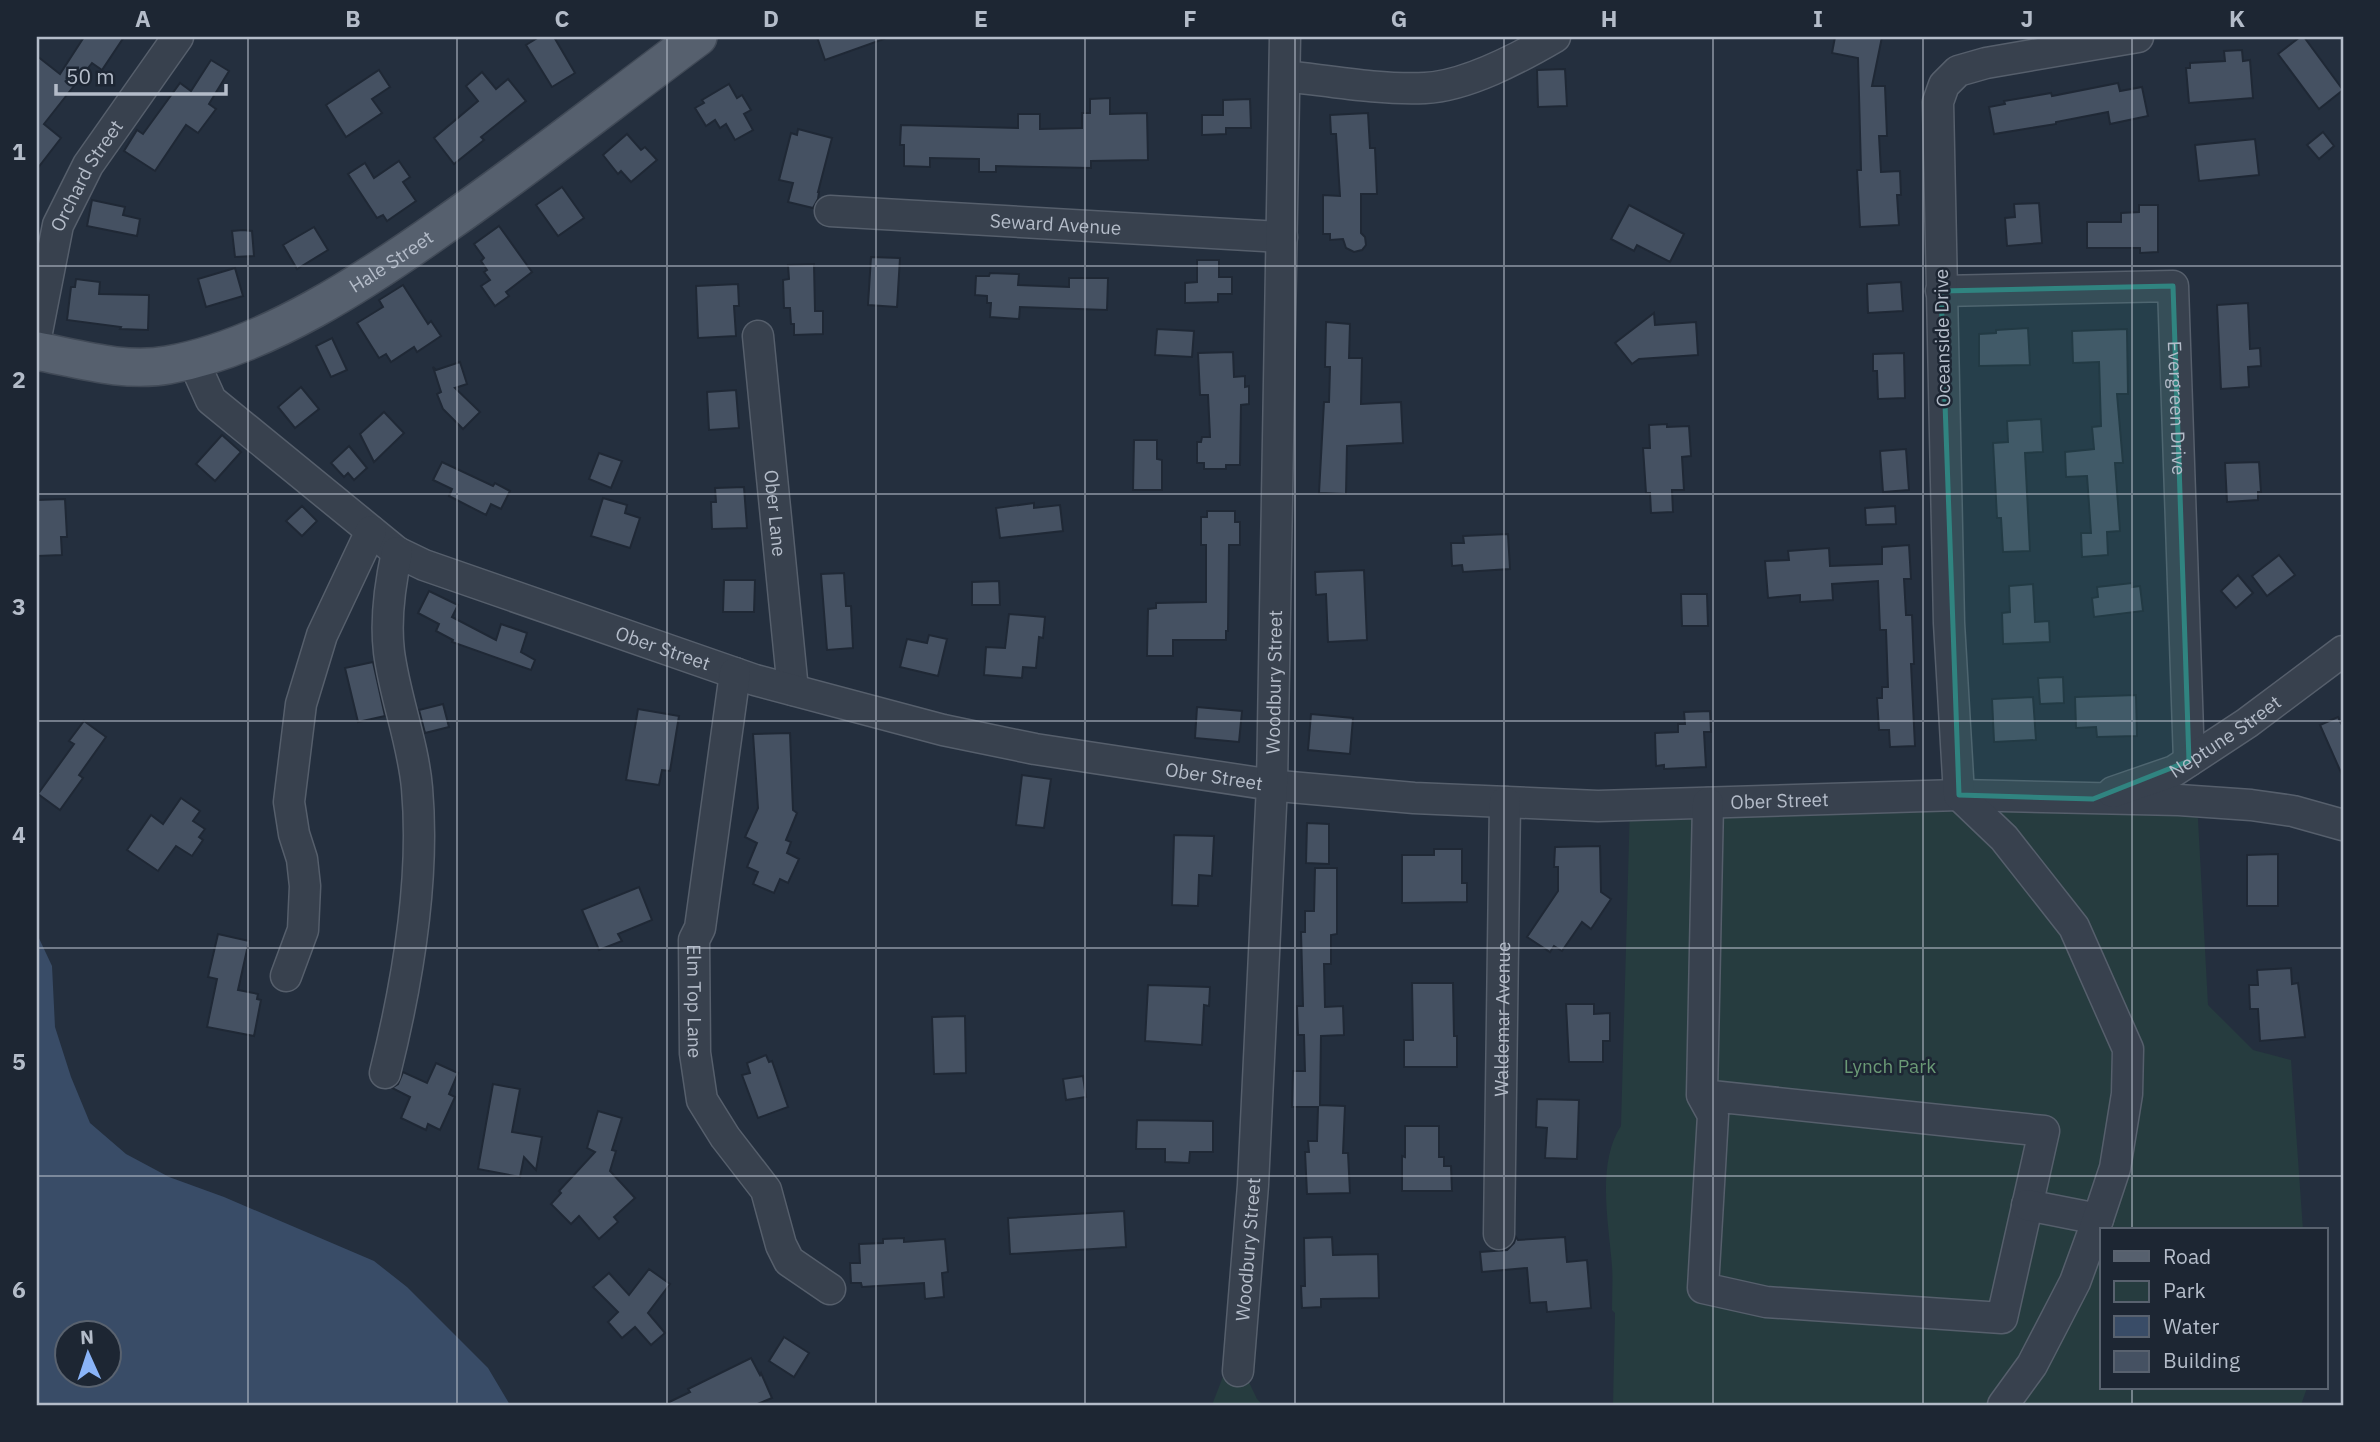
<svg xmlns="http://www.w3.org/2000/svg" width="2380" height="1442" font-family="'IBM Plex Sans',sans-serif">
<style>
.green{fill:#263c3f}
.water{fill:#394c67;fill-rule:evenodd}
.building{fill:#455162;stroke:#1f2835;stroke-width:2}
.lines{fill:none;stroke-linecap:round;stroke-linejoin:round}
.minor-casing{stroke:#565f6c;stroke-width:33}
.major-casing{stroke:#414a57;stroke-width:40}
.minor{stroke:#38414e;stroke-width:30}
.major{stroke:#56606e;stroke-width:37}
.marked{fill:#308480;fill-opacity:0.2;stroke:#308480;stroke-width:5;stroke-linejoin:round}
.grid{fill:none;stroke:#b4bcc9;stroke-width:2;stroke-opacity:0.55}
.labels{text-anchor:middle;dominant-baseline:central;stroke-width:5;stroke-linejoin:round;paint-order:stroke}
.street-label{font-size:19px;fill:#b4bcc9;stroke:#1d2633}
.park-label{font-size:19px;fill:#6b9a76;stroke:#1d2633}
.neatline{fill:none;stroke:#b4bcc9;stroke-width:2.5}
.grid-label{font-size:23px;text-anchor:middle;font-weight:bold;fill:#b4bcc9}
</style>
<rect width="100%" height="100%" fill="#242f3e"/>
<g class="green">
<path d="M2197,801L2208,1005L2253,1050L2291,1060L2303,1230H2102V1388H2307L2301,1405H1613L1615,1313L1612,1310C1612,1295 1613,1280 1612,1266C1609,1224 1596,1164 1621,1126L1630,805Z"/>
<path d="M1244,1372L1257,1399L1263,1405H1212L1224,1374Z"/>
</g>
<path class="water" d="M37,934L52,966L55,1027L71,1077L90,1123L126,1154L169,1177L224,1197L374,1261L407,1287L488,1368L510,1405H37ZM66,1334H108V1376H66Z"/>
<g class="building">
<path d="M84,37H124L102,70L92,63L44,124L61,138L37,169V56L60,74Z"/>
<path d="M539,37H554L575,73L552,87L526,45Z"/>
<path d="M817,37H883L884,39L825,60Z"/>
<path d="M1835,37H1882L1872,86H1885L1887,136H1879L1881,172L1900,171L1901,195H1897L1899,225L1860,227L1857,170H1861L1858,58L1832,53Z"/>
<path d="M2300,37H2304L2343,90L2319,109L2278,54Z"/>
<path d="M2242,50L2243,61L2250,60L2253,98L2189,103L2186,68H2190V63L2225,61L2224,51Z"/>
<path d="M211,60L229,71L209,104L216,109L198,133L186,125L155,171L124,151L137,130L143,134L180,83L191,91Z"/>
<path d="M1565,69L1567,106L1538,107L1537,70Z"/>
<path d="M379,70L390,87L372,99L382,113L346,137L326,105Z"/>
<path d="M482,72L496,89L508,79L526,101L481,137L484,140L454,164L434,138L478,101L466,86Z"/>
<path d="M2118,83L2120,91L2142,87L2148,116L2110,124L2108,112L2056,122V124L1994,134L1989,107L2005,104L2004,101L2051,93L2052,96Z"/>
<path d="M729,84L737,98L742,95L751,110L744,114L753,130L735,140L726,124L720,128L715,120L706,126L695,108L704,103L702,100Z"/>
<path d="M1110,98V114L1147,113L1148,160L1091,161V168L996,166V172H979V159L930,158V167L904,166V145H900L901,125L1018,128V114H1040V129L1082,128V113H1090V99Z"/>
<path d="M1250,99L1251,128H1226V134L1202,135V115H1223V100Z"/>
<path d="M1368,113L1370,148H1375L1377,194H1361V233L1365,237L1366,245L1362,250L1354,252L1346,248L1343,239L1330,240V234H1323V195L1340,196L1336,134H1331L1330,115Z"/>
<path d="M798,129L832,138L818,192H819L818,199L813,208L788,202L793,183L779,180L791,133L797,135Z"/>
<path d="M2323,132L2334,146L2319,159L2307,145Z"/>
<path d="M627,134L641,150L645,147L657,160L631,182L621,171L618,174L603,155Z"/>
<path d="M2255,139L2259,175L2199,181L2195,145Z"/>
<path d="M399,161L410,177L403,182L416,201L387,221L383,215L377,218L348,174L365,163L374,178Z"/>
<path d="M562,187L584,218L558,236L536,205Z"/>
<path d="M92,200L125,207L123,215L140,219L137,236L87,226Z"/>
<path d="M2039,203L2042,243L2007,246L2005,218L2015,217L2014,204Z"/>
<path d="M1629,205L1684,234L1670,262L1637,245L1634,251L1611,239Z"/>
<path d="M2139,205H2158V252L2140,253V248H2087V222H2121V213L2139,212Z"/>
<path d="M499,226L532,272L506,292L509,296L495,306L481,286L490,280L484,272L487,270L481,261L484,258L474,244Z"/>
<path d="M314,227L328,250L297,269L283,245Z"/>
<path d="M243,230L252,231L254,256L235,257L232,231Z"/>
<path d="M871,257L900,258L897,307L868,305Z"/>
<path d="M1197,260H1219V277H1232V294H1218V302L1185,303V283L1197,282Z"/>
<path d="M814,264L815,311H823V334L794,335V324H791L790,308H784L783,280L789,279L788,265Z"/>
<path d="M235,268L243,296L206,307L198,279Z"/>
<path d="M990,273L1019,274L1018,285L1069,287V278H1108L1107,310L1020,307L1019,319L990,317L991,303H987V296L975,295L976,276H989Z"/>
<path d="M76,279L100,282L99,294L149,295L148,330L120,329L121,327L67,320L71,287H75Z"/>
<path d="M1901,282L1903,311L1868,313L1867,284Z"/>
<path d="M738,284L739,306H734L736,336L698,338L696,286Z"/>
<path d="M403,285L428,324L431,321L441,336L417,352L414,347L391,362L386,354L379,358L357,323L383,307L379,300Z"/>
<path d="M2248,303L2250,349L2260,348L2261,366L2248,367L2249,387L2221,389L2217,305Z"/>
<path d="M1654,313L1655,325L1696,322L1698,355L1639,359L1632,364L1615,343Z"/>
<path d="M1326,322L1350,324L1349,358H1362L1361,404L1401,402L1403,443L1347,446L1346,494L1319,493L1324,402H1329L1330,367H1325Z"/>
<path d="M2028,328L2030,365L1979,366V334L1996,333V330Z"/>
<path d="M1157,329L1194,331L1192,357L1155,355Z"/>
<path d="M2127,329L2128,394H2117L2123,463H2115L2120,531L2107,532L2108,555L2082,557L2081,533H2091L2087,476L2066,477L2065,452L2094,449L2092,427L2101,426L2099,362L2073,363L2072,331Z"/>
<path d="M332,338L347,370L331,377L316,346Z"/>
<path d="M1233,352L1234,377L1245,376V387L1249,386V404L1241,405L1240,465H1226V469H1204V463H1197V442H1201L1202,437H1210L1208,395H1200L1198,353Z"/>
<path d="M1904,353L1905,398L1878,399L1877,371H1873V354Z"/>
<path d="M460,362L467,384L455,388L480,412L463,429L443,409L437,394L441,392L433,367L436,370Z"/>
<path d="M301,387L319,409L295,428L278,407Z"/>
<path d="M736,390L739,428L709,430L707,392Z"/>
<path d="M384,412L404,433L374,462L360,434Z"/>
<path d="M2041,419L2043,452L2025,453L2030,551L2003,552L2001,518H1997L1993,443L2008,442L2007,421Z"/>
<path d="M1667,424V427L1689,426L1691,456L1682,457L1684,490H1672L1673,512L1651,513L1650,493H1646L1643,448H1650L1649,425Z"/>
<path d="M222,435L241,452L215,481L196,464Z"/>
<path d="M1134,440H1157V459L1162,460V490H1133Z"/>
<path d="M349,446L367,468L354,480L348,473L344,477L331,463Z"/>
<path d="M1906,449L1909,490L1883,492L1880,451Z"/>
<path d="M599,453L622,461L611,488L589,479Z"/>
<path d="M442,462L493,486L495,483L510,491L501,509L491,504L486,515L449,496L452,489L433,480Z"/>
<path d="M2259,462L2261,492H2258V500L2227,502L2225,463Z"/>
<path d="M744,487L747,528L712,529L711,502H716L715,488Z"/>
<path d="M603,498L627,505L625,513L640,518L630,548L591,536Z"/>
<path d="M65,499L67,537H61L62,555L37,556V500Z"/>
<path d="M1034,503V508L1060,505L1063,531L1000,538L996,508Z"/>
<path d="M302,506L317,521L302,536L286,521Z"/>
<path d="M1895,506L1896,524L1866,525L1865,508Z"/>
<path d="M1207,511H1235V522H1240V545H1229L1228,631H1226V640H1173V656H1147L1148,609L1156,608V603L1206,602V545H1201V517H1207Z"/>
<path d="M1508,534L1510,569L1463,572L1462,565L1452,566L1451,543H1464L1463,536Z"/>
<path d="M1909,545L1911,579H1904L1906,615H1912L1914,664H1911L1915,746L1890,747L1889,730H1879L1877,698H1882V687H1888L1886,630H1880L1878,581L1832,584L1833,600L1800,602V595L1768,598L1765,561L1789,560L1788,551L1829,548L1830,566L1882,564V547Z"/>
<path d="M2279,555L2295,575L2267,596L2252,576Z"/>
<path d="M1364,570L1367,640L1328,642L1326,594L1316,595L1315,572Z"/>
<path d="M844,573L846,606H851L853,648L827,650L821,574Z"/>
<path d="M2238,575L2253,593L2236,608L2221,591Z"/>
<path d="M724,580H755L754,612H723Z"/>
<path d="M999,581L1000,605H972V582Z"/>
<path d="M2132,583V587L2140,586L2143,611L2094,617L2092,598L2098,597L2097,587Z"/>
<path d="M2033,584L2035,622L2049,621L2050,642L2003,644L2002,613L2010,612L2009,586Z"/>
<path d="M429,591L458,605L452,617L496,640L501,624L527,633L521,652L535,660L531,670L452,642L453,640L436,631L439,624L418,613Z"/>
<path d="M1681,594H1707L1708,626H1682Z"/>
<path d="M1009,614L1045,617L1043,638L1039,637L1036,668L1023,667L1022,678L984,675L986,647L1005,648Z"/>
<path d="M929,635L947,639L938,676L900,667L907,639L927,643Z"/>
<path d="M373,662L385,716L358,722L345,668Z"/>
<path d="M2063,677L2064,703L2040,704L2038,678Z"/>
<path d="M2136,695L2137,736L2097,737L2096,727L2076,728L2075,697Z"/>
<path d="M2033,697L2036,740L1994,742L1992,699Z"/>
<path d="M443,704L449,727L425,733L419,710Z"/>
<path d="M1197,707L1242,711L1239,742L1195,738Z"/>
<path d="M638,709L679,716L670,771L662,770L659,785L626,780Z"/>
<path d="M1710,711L1711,732H1704L1706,767L1664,769V765L1656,766L1655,733L1678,732V724H1685L1684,712Z"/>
<path d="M1311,714L1353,718L1350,754L1308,750Z"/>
<path d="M2338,717L2343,727V777L2320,725Z"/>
<path d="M84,721L106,737L79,775L83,778L60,810L38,794L74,744L69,741Z"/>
<path d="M790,733L793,810L797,813L786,840L791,842L787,853L799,859L788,883L780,879L774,893L753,884L758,872L747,867L757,843L745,837L758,808L753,734Z"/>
<path d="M1022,775L1051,779L1044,828L1016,825Z"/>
<path d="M181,798L200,811L193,821L205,829L199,837L203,840L192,856L176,846L158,871L127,850L151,815L163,824Z"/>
<path d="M1307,823L1329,824V864L1306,863Z"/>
<path d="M1174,835L1214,836L1212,876L1199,875L1198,906L1172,905Z"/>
<path d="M1600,846L1601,892L1611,899L1591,929L1582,922L1562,951L1554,946L1550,952L1527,937L1558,891V867H1554L1555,847Z"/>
<path d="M1434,849H1462V883H1467V902L1402,903V855H1434Z"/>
<path d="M2278,854V906H2247V855Z"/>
<path d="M1315,868H1337V934L1331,935V964H1324L1325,1007L1343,1006L1344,1035L1321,1036L1320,1105L1345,1106L1343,1153H1348L1350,1193L1307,1194L1305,1152H1309L1308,1141H1317L1318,1107H1292L1293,1071H1305L1304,1035H1298L1297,1006H1303L1301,932H1305V911H1314Z"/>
<path d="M639,887L652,920L618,934L622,941L599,950L582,910Z"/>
<path d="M218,934L249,941L238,990L258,994L257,999L261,1000L254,1036L207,1027L217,979L208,977Z"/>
<path d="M2291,968L2292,984L2298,983L2305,1037L2260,1041L2258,1009H2250L2249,985H2258L2257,970Z"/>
<path d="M1412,983H1453L1454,1036H1457V1067H1404V1040H1413Z"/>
<path d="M1148,985L1210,987L1209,1006L1204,1005L1202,1045L1145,1041Z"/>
<path d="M1566,1004H1594V1014L1610,1013V1041H1603V1062H1569Z"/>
<path d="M965,1016L966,1073L934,1074L932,1017Z"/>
<path d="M766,1055L769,1062L772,1061L788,1107L758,1118L742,1075L750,1073L747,1063Z"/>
<path d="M436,1063L458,1073L449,1094L455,1097L440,1130L428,1124L426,1130L401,1118L410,1097L392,1088L398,1084L403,1072L427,1083Z"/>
<path d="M1083,1076L1086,1097L1066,1100L1063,1079Z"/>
<path d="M493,1084L520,1089L512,1132L542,1137L536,1170L524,1157L520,1177L478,1169Z"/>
<path d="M1537,1099L1579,1100L1577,1159L1545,1158L1547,1128L1536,1127Z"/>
<path d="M598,1111L622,1118L612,1150L616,1151L610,1171L635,1198L614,1217L618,1222L599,1239L579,1216L571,1224L551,1204L561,1193L559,1191L595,1152L587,1148Z"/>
<path d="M1137,1120L1213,1121V1152H1190L1189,1163L1165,1162V1149H1136Z"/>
<path d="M1405,1126H1439V1157H1444V1166H1451L1452,1191H1402V1156L1405,1157Z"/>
<path d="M1124,1211L1126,1247L1010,1254L1008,1218Z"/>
<path d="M1332,1237L1333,1255L1378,1254L1379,1298L1321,1299V1307L1302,1308L1301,1286H1305L1304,1238Z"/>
<path d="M1516,1237L1518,1240L1565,1237L1567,1262L1587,1260L1591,1308L1547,1312L1546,1302L1530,1303L1527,1268L1482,1272L1480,1252L1507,1250L1514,1243Z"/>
<path d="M904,1238V1242L945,1239L948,1272L942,1273L944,1297L925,1299L924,1283L862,1287L861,1283H851L850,1263H860L859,1244L883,1243V1239Z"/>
<path d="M649,1269L670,1284L648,1313L665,1333L651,1345L635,1327L622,1338L608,1322L618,1312L593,1287L609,1273L629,1295Z"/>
<path d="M784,1337L809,1353L794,1377L769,1361Z"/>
<path d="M751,1358L760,1375L761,1373L772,1398L755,1405H663L690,1392L688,1389Z"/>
</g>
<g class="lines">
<defs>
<g id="minor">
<path d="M1285,76C1330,81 1380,90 1425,88C1467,86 1519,58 1555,37"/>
<path id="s1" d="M830,211L1282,237"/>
<path id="s2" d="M1941,291L2173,286L2189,761"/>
<path id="s3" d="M37,332L58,225L88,165L178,37"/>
<path id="s4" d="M758,336L793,690"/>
<path id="s5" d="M193,360L211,400L397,552L424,565L755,680L943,730L1035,749L1279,786L1414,798L1598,806L1959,795L2179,800L2251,805L2293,811L2343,825"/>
<path id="s6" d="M735,673L700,928L694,940L695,1053L702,1100L725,1137L766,1190L781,1245L789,1261L830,1289"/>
<path id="s7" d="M2113,792L2174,771L2247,723L2343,651"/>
<path d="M286,976L303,930L305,886L302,859L294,834L289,802L301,704L322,635L371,531"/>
<path d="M385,1073C407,985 425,879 417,788C413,742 395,698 389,652C385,619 390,584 397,552"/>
<path d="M1702,1095L2044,1131L2002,1318L1766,1302L1703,1288L1713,1115L1702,1095L1708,803"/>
<path d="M2027,1205L2098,1219"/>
<path id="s8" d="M1499,1234L1505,802"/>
<path id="s9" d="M1238,1371L1253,1185L1272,785L1285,37"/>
<path d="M2003,1405L2032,1365L2075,1282L2098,1219L2115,1168L2127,1094L2128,1049L2074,927L2004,838L1959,795L1949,623L1938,102L1944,85L1958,71L1986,63L2138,37"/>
</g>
<g id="major">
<path id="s10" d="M37,351C79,359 125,373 168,365C265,348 367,280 446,224C532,164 614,99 698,37"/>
</g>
</defs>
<use href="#minor" class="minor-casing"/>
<use href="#major" class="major-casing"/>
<use href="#minor" class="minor"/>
<use href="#major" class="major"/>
</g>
<path class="marked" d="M2173,286L2189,761L2093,799L1959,795L1941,291Z"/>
<path class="grid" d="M248,37V1405M457,37V1405M667,37V1405M876,37V1405M1085,37V1405M1295,37V1405M1504,37V1405M1713,37V1405M1923,37V1405M2132,37V1230M37,266H2343M37,494H2343M37,721H2343M37,948H2343M37,1176H2343M2132,1388V1405"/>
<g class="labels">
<g class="street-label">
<text stroke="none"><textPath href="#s3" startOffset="166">Orchard Street</textPath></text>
<text stroke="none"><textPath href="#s1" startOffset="226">Seward Avenue</textPath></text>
<text stroke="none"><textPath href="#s10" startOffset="380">Hale Street</textPath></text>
<text transform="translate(1942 338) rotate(-91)">Oceanside Drive</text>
<text stroke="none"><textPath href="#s2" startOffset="354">Evergreen Drive</textPath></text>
<text stroke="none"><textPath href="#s4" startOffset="178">Ober Lane</textPath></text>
<text stroke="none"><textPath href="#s5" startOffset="567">Ober Street</textPath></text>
<text stroke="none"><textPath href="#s9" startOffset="690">Woodbury Street</textPath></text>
<text stroke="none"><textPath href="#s7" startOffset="126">Neptune Street</textPath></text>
<text stroke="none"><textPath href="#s5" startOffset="1134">Ober Street</textPath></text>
<text stroke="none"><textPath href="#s5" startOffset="1701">Ober Street</textPath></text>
<text stroke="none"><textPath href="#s6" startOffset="332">Elm Top Lane</textPath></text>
<text stroke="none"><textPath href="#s8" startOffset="215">Waldemar Avenue</textPath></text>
<text stroke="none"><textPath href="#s9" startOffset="122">Woodbury Street</textPath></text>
</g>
<g class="park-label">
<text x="1890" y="1066">Lynch Park</text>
</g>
</g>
<rect width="2380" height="1442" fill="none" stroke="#1d2633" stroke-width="77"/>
<rect x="2100" y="1228" width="228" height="161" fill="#1d2633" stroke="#59626f" stroke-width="2"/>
<rect x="2114" y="1251" width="35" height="10" fill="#56606e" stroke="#59626f" stroke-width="2"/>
<text x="2163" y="1264" font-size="21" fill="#b4bcc9">Road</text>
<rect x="2114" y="1281" width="35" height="21" fill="#263c3f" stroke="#59626f" stroke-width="2"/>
<text x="2163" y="1298" font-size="21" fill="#b4bcc9">Park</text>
<rect x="2114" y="1316" width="35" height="21" fill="#394c67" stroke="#59626f" stroke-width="2"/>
<text x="2163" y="1334" font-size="21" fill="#b4bcc9">Water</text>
<rect x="2114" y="1351" width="35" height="21" fill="#455162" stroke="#59626f" stroke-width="2"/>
<text x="2163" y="1368" font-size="21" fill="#b4bcc9">Building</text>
<g transform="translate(88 1354) rotate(357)"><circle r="33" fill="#1d2633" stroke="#59626f" stroke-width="2"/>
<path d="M0-5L12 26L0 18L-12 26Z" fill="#8ab4f8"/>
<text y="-10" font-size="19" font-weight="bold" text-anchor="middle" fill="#b4bcc9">N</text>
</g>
<path d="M56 84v10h170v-10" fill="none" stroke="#b4bcc9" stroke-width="3.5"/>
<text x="66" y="84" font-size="21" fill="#b4bcc9" stroke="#1d2633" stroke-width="5" paint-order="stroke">50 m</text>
<rect x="38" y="38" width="2304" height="1366" class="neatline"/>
<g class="grid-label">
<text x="143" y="27">A</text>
<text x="353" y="27">B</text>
<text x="562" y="27">C</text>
<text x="771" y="27">D</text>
<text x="981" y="27">E</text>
<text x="1190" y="27">F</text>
<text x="1399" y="27">G</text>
<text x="1609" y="27">H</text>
<text x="1818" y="27">I</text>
<text x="2027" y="27">J</text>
<text x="2237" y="27">K</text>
<text x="19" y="160">1</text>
<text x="19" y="388">2</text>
<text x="19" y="615">3</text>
<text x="19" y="843">4</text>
<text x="19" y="1070">5</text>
<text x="19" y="1298">6</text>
</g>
</svg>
